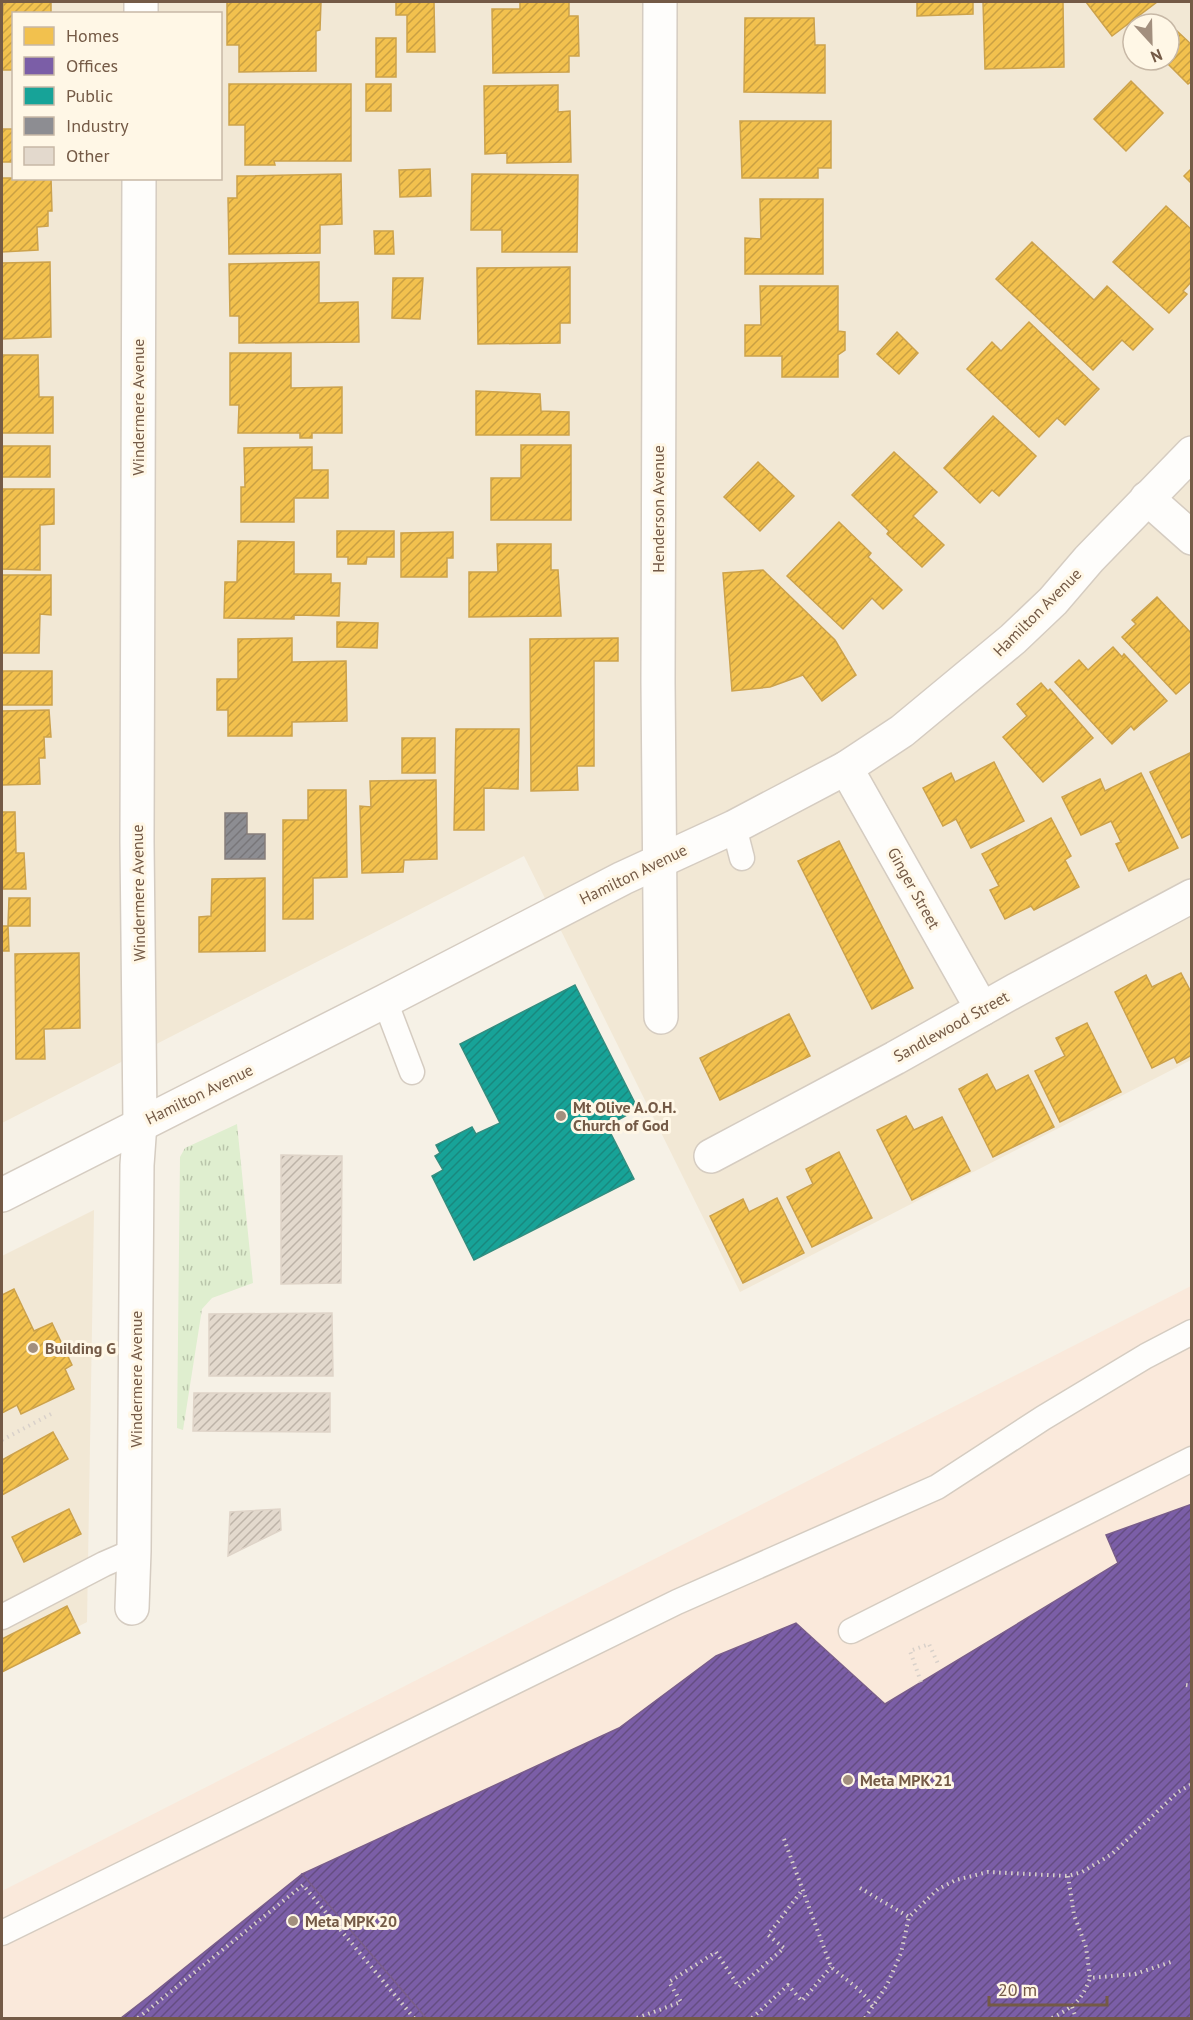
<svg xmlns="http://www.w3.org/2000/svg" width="1193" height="2020" font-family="'PT Sans',sans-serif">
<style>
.residential{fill:#f2e8d5;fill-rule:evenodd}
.commercial{fill:#fae9db}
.grass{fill:url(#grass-tufts)}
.homes{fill:url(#homes-hatch);stroke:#cca24c;stroke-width:1.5}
.offices{fill:url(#offices-hatch);stroke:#795d8a;stroke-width:1.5}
.public{fill:url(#public-hatch);stroke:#338d7f;stroke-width:1.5}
.industry{fill:url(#industry-hatch);stroke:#867e7b;stroke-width:1.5}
.building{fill:url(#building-hatch);stroke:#dfd4c8;stroke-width:1.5}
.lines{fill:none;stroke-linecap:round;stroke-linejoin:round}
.service-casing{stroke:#d5ccc1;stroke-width:27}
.minor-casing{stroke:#d5ccc1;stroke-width:36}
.path{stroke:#d9d1ca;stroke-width:4;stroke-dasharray:1.5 4.5;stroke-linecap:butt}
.service{stroke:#fefdfb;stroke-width:24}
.minor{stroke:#fefdfb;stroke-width:33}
.poi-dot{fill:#a28f7e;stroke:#fff7e6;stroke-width:2}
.labels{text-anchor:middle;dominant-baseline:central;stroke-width:6;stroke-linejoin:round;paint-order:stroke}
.street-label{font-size:16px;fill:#745a46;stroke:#fff7e6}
.poi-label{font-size:16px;font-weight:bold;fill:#745a46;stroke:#fff7e6;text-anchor:start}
</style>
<defs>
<pattern id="grass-tufts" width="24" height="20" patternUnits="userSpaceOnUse" patternTransform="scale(1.5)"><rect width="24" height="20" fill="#dfeecf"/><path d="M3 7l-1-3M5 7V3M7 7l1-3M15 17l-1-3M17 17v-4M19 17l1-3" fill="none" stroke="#b9c4aa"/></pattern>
<pattern id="homes-hatch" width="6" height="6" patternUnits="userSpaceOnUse" patternTransform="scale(1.5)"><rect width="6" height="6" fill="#f2c14e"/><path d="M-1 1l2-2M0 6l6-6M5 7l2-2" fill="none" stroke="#c9a043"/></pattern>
<pattern id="offices-hatch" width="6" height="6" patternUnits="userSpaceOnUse" patternTransform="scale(1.5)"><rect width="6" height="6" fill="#7b5ea7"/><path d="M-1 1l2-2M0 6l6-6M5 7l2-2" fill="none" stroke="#654d82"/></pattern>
<pattern id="public-hatch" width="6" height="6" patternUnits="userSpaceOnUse" patternTransform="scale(1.5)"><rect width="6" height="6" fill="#17a398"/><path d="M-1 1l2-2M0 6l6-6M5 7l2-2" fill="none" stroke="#19887e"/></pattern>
<pattern id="industry-hatch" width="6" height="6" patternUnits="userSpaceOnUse" patternTransform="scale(1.5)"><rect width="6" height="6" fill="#8d8d92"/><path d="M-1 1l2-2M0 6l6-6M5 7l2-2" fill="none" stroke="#787679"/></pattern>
<pattern id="building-hatch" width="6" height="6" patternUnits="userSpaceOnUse" patternTransform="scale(1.5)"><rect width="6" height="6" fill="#e3d9cd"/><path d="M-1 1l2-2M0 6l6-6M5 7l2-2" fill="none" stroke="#bdb3a8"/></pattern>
</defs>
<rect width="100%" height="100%" fill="#f6f1e6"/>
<g class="residential">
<path d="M2,2H1191V1060L740,1292L524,856L2,1123ZM14,14H220V178H14ZM1133,24H1169V60H1133Z"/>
<path d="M94,1210L87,1622L2,1666V1256Z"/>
</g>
<path class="commercial" d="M1191,1286V2018H2V1891Z"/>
<path class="grass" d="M237,1124L253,1283L212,1298L202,1309L183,1430L177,1428L180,1157L185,1148Z"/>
<g class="homes">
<path d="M3,2H51V14H14V70H2V13H3Z"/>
<path d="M227,2H321L320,30L316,31V71L239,72V45H227Z"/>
<path d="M396,2H434L435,52H407V15H396Z"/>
<path d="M520,2H569V16H578L579,56H569V72L493,73L492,9H520Z"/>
<path d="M917,2H973V14L917,16Z"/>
<path d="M983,2H1063L1064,67L985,69Z"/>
<path d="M1086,2H1157L1112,36Z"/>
<path d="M745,18H814L815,45H825V93L744,92Z"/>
<path d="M1177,31L1192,45V81L1188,84L1164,60H1169V39Z"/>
<rect x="376" y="38" width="20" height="39"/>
<path d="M1131,81L1163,113L1126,151L1094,119Z"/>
<path d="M229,84H351V161H274L275,165H245V125H229Z"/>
<rect x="366" y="84" width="25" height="27"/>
<path d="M558,85V112L570,111L571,162L507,163V153L485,154L484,86Z"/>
<path d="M740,121H831V168H818V178H742Z"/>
<rect x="2" y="129" width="12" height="33"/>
<path d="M1192,168V184L1184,176Z"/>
<path d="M430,169L431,196L400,197L399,170Z"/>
<path d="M341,174L342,224L320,225V253L229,254L228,198H237V176Z"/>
<path d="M472,174L578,175L577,252H502V230H471Z"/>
<path d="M2,178H51L52,211H48V226L37,227L38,250L2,252Z"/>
<path d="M760,199H823V274H745V238L761,239Z"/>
<path d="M1166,206L1192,230V281L1183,291L1187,294L1169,313L1113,262Z"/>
<path d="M374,231H393L394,254H375Z"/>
<path d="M1032,242L1094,300L1107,286L1153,329L1133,350L1122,340L1093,370L996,279Z"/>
<path d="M50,262L51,337L2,339V263Z"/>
<path d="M319,262V303L358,302L359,342L239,343V316H230L229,264Z"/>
<path d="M570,267V323H560V343L478,344L477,268Z"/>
<path d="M393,278H423L420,319L392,318Z"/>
<path d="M760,286H838V331L845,332V350L838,355V377H782V356H745V325H761Z"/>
<path d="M1029,322L1099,389L1065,425L1057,418L1039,437L967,369L992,342L1001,351Z"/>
<path d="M897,332L918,353L899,374L877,354Z"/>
<path d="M230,353H291V388L342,387V433H312V438H300V433H238L239,405H230Z"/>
<path d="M2,355H38L39,397H53V433H2Z"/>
<path d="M476,391L540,394L541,411L569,412V435H476Z"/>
<path d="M993,416L1036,456L999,496L992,490L980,503L944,468Z"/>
<path d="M521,445H571V520H491V478H521Z"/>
<rect x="2" y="446" width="48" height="31"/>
<path d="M312,447V470H328V498H294V522H241V487H245L244,448Z"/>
<path d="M894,452L937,492L913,516L944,545L922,567L887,534L889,531L852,495Z"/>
<path d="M758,462L794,496L760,531L724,497Z"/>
<path d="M2,489H54V524L40,525V570L2,569Z"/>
<path d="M839,522L871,553L868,557L902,590L883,609L872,598L843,629L787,576Z"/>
<path d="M337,531H394V557H367L366,564H348V557H337Z"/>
<path d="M453,532V558H447V577H401V533Z"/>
<path d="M238,541L294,542V574H331V583H340L339,616L294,615V619L224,618L225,582H237Z"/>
<path d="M497,544H551V570H558L561,616L469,617V572H498Z"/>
<path d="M763,570L835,640L856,675L822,701L803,675L770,687L732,691L723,573Z"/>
<path d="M2,575H51V615L40,614L39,653H2Z"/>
<path d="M1157,597L1192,634V680L1176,694L1122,637L1136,624L1132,620Z"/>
<path d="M337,622L378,623L377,648L337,647Z"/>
<path d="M292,638V662L346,661L347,721L292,722V736H228V710H217V679H238V639Z"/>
<path d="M618,638V661H594V766H577L578,790L531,791L530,639Z"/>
<path d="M1113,647L1122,657L1124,654L1167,701L1134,730L1131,726L1112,744L1055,682L1079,660L1088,670Z"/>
<rect x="2" y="671" width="50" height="34"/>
<path d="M1041,683L1048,691L1050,689L1093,738L1043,782L1003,737L1027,716L1017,704Z"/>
<path d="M49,710L51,737H44L45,758H39L40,784L2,785V711Z"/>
<path d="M456,729H519L518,789L484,788V830H454Z"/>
<rect x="402" y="738" width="33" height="35"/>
<path d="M1192,752V833L1182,838L1150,772Z"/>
<path d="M994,762L1024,821L971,848L956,819L943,826L923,788L951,773L955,782Z"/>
<path d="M1141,773L1178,848L1129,871L1116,844L1121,842L1111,821L1081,835L1062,797L1100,779L1105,791Z"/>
<path d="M436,780L437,859L404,860L403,872L362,873L360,806L371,807L370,781Z"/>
<path d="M308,790H346L347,877L313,878V919H283V820H308Z"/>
<path d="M2,812H15L16,853H24L26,889H2Z"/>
<path d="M1051,818L1071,856L1065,860L1079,887L1034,910L1031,906L1005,919L990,890L999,886L982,854Z"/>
<path d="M839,841L913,988L872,1009L798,861Z"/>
<path d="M265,878V951L199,952V917L211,916L212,879Z"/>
<path d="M9,898H30V926H8Z"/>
<path d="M2,926H8L9,951H2Z"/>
<path d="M79,953L80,1028L44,1029L45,1059H16L15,954Z"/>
<path d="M1181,973L1192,994V1055L1177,1063L1174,1057L1152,1068L1115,992L1146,975L1152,987Z"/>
<path d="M789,1014L810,1056L720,1100L700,1058Z"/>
<path d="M1087,1023L1121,1092L1060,1122L1035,1071L1065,1056L1056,1038Z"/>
<path d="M987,1074L996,1091L1028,1075L1054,1127L993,1157L959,1089Z"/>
<path d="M906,1116L914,1130L942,1117L970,1171L912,1200L877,1130Z"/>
<path d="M839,1152L872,1218L812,1247L787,1197L813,1184L806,1169Z"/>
<path d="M777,1198L804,1253L743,1283L710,1216L743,1199L749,1212Z"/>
<path d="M14,1289L34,1331L52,1323L72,1365L65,1369L74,1389L21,1414L17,1405L2,1413V1295Z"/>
<path d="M53,1432L68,1459L2,1495V1460Z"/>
<path d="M69,1509L81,1534L24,1562L12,1537Z"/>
<path d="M67,1606L80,1633L2,1672V1639Z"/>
</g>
<g class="offices">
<path d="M1192,1504V2018H426L302,1874L619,1728L716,1656L796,1623L885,1704L1118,1563L1106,1535Z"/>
<path d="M302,1874L426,2018H121L152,1994Z"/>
</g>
<path class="public" d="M575,985L638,1109L607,1126L634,1179L474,1260L432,1176L443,1170L435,1156L440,1153L436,1145L472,1127L476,1134L500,1123L460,1044Z"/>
<path class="industry" d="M225,813H247V834H265V859H225Z"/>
<g class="building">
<path d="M281,1155L342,1156L341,1283L281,1284Z"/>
<path d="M332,1313L333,1376H209V1314Z"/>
<path d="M194,1393H330V1432L193,1431Z"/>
<path d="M280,1509L281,1530L228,1556L230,1512Z"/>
</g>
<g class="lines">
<defs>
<g id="service">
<path d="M734,827L742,858"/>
<path d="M385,1001L412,1072"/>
<path d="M2,1617L104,1564L134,1551"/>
<path d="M851,1631L1192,1459"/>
<path d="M2,1933L677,1602L937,1487L1043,1418L1146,1356L1192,1332"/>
</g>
<g id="minor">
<path d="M660,2L658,682L661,1017"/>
<path d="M141,14V2"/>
<path d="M1147,498L1192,538"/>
<path d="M846,768L982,1009"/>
<path d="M711,1156L895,1058L1016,990L1192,896"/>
<path d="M2,1195L385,1001L623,878L734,827L846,768L902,731L1013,639L1053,601L1089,559L1192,453"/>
<path d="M132,1608L134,1551L137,1165L140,1123L137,842L139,178"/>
</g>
</defs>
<use href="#service" class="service-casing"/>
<use href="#minor" class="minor-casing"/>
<g class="path">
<path d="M2,1440L51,1414"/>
<path d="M921,1682L910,1651L929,1644L939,1666"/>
<path d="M1186,1685L1192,1686"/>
<path d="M784,1839L831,1967L857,1988L866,1997L872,2006"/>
<path d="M1068,1876L1074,1915L1086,1947L1090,1978L1135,1974L1171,1962"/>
<path d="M860,1888L909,1917"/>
<path d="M1072,2007L1076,2018"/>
<path d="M138,2018L303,1885L414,2018"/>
<path d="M637,2018L681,2002L669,1982L716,1952L739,1987L784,1948L768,1935L803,1889"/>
<path d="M752,2018L788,1985L802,2001L831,1967"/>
<path d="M865,2018L887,1985L901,1953L909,1917L938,1889L956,1880L988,1872L1068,1876L1082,1872L1112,1854L1178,1792L1192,1784"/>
<path d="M1052,2018C1073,2007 1082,2001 1090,1978"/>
</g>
<use href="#service" class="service"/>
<use href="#minor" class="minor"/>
</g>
<g class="poi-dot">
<circle cx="561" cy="1116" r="6"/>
<circle cx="33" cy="1348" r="6"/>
<circle cx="848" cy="1780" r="6"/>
<circle cx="293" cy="1921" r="6"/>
</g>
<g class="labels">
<g class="street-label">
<text transform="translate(138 407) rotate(-90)">Windermere Avenue</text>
<text transform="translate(658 509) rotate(-90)">Henderson Avenue</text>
<text transform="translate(1037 612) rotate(-45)">Hamilton Avenue</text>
<text transform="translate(633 874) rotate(-26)">Hamilton Avenue</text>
<text transform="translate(914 888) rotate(61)">Ginger Street</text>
<text transform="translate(138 893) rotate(-91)">Windermere Avenue</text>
<text transform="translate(951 1026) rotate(-29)">Sandlewood Street</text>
<text transform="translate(199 1094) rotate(-26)">Hamilton Avenue</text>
<text transform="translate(136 1379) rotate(-90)">Windermere Avenue</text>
</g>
<g class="poi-label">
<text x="573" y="1107">Mt Olive A.O.H.<tspan x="573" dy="18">Church of God</tspan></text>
<text x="45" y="1348">Building G</text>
<text x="860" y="1780">Meta MPK 21</text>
<text x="305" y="1921">Meta MPK 20</text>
</g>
</g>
<rect width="1193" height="2020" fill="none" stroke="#745a46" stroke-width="6"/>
<rect x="12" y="12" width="210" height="168" fill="#fff7e6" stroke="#c7b8a6" stroke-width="1.5"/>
<rect x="24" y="27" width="30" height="18" fill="#f2c14e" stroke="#c7b8a6" stroke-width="1.5"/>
<text x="66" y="42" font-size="18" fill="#745a46">Homes</text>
<rect x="24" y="57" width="30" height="18" fill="#7b5ea7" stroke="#c7b8a6" stroke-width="1.5"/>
<text x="66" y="72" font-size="18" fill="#745a46">Offices</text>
<rect x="24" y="87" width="30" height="18" fill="#17a398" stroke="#c7b8a6" stroke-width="1.5"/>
<text x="66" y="102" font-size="18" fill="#745a46">Public</text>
<rect x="24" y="117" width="30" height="18" fill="#8d8d92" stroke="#c7b8a6" stroke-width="1.5"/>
<text x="66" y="132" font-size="18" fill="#745a46">Industry</text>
<rect x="24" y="147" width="30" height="18" fill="#e3d9cd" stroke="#c7b8a6" stroke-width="1.5"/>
<text x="66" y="162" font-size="18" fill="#745a46">Other</text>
<g transform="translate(1151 42) rotate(158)"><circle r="28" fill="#fff7e6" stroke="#c7b8a6" stroke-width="1.5"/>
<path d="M0-4.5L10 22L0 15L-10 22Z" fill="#a28f7e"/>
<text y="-9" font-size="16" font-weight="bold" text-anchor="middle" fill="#745a46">N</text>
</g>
<path d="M989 1996v9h118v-9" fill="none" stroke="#745a46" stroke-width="3"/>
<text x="998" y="1996" font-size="18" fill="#745a46" stroke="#fff7e6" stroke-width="4.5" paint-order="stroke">20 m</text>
</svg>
